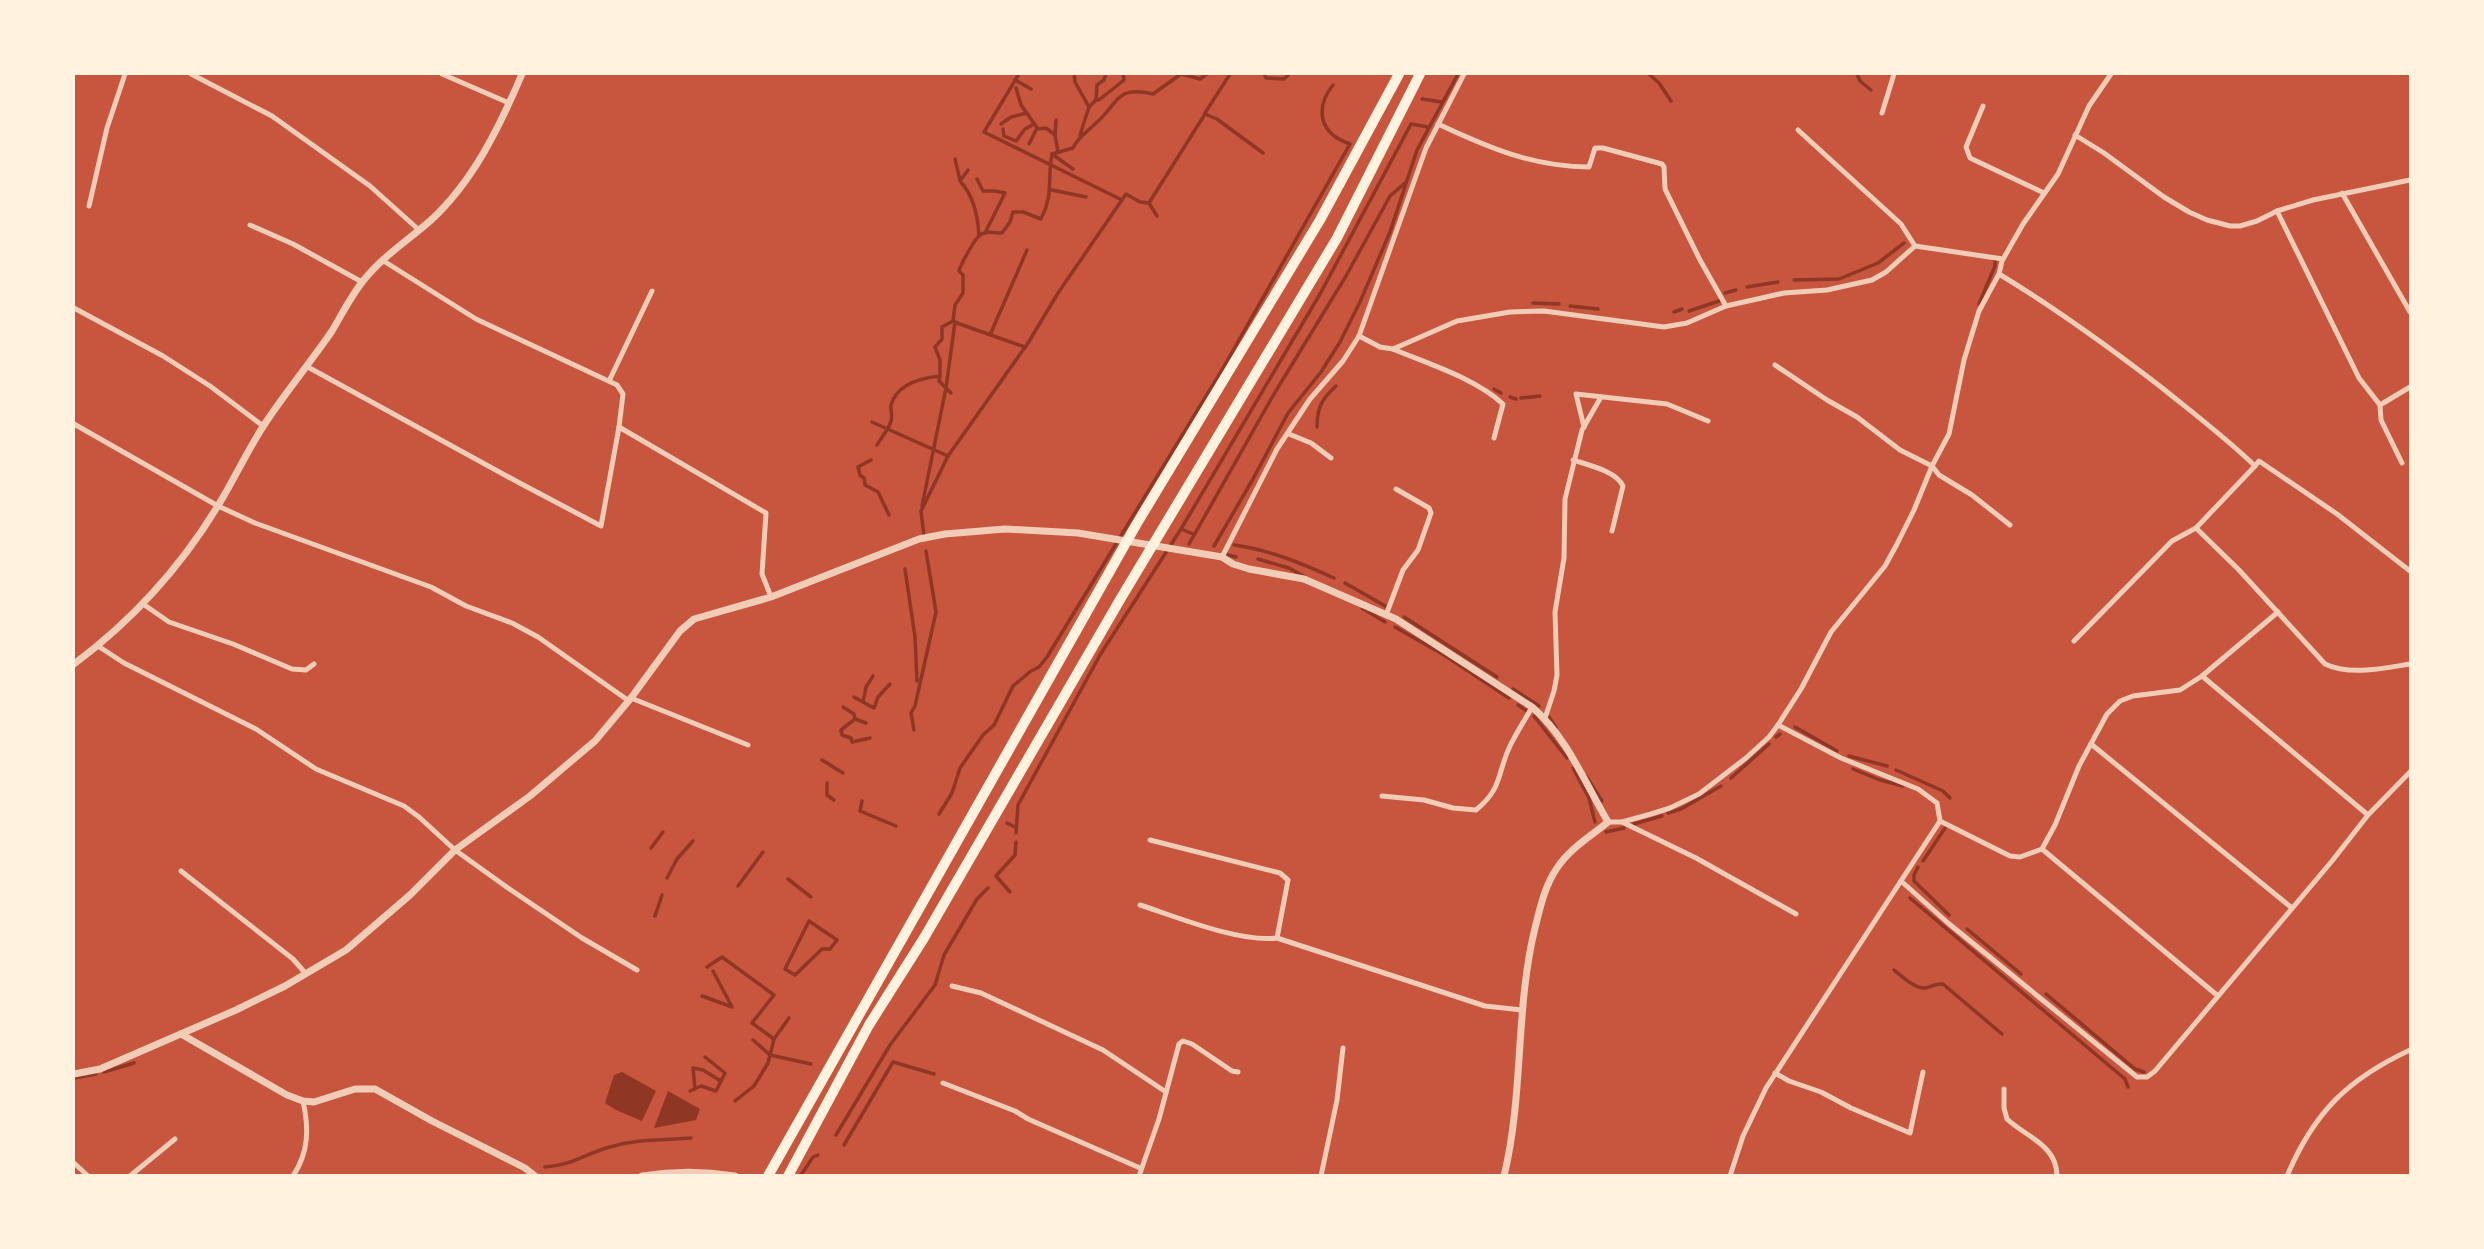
<svg xmlns="http://www.w3.org/2000/svg" width="2484" height="1249" font-family="Manrope,sans-serif">
<style>
.water{fill:#8f3625}
.lines{fill:none;stroke-linecap:round;stroke-linejoin:round}
.stream{stroke:#8f3625;stroke-width:3.5}
.minor{stroke:#f1ccb7;stroke-width:5}
.tertiary{stroke:#f1ccb7;stroke-width:7}
.motorway{stroke:#fff3e0;stroke-width:10}
</style>
<rect width="100%" height="100%" fill="#c8553d"/>
<g class="water">
<path d="M622,1072L656,1091L642,1121L616,1110L605,1103L614,1075Z"/>
<path d="M668,1091L700,1109L696,1120L654,1128Z"/>
</g>
<g class="lines">
<g class="stream">
<path d="M1019,74L984,132L1122,200"/>
<path d="M1074,74L1075,82L1089,107L1080,135"/>
<path d="M1264,74L1266,78L1284,79L1289,74"/>
<path d="M1649,74L1659,83L1671,101"/>
<path d="M1857,74L1860,81L1871,90"/>
<path d="M1015,80L1031,89"/>
<path d="M1016,88L1021,105L1038,129L1046,128L1055,135L1058,152"/>
<path d="M1096,99L1097,85L1104,80L1106,74"/>
<path d="M1422,99L1442,102"/>
<path d="M1089,107L1096,100H1099L1124,80L1123,74"/>
<path d="M1205,113L1230,74"/>
<path d="M1001,124L1011,117L1027,113"/>
<path d="M1003,129L1004,136L1016,141L1025,129L1034,124"/>
<path d="M1055,135L1056,120"/>
<path d="M1029,144L1037,128"/>
<path d="M1052,154L1073,169"/>
<path d="M955,159L960,180"/>
<path d="M968,170L960,181C973,195 978,216 979,236"/>
<path d="M977,179L983,191H995L1005,193L986,231"/>
<path d="M1052,190L1086,197"/>
<path d="M1149,203L1157,216"/>
<path d="M1794,280L1839,279L1878,263L1904,243"/>
<path d="M1747,287L1778,282"/>
<path d="M1725,293L1736,290"/>
<path d="M1533,303L1559,304"/>
<path d="M1979,304L1995,266V259"/>
<path d="M1570,306L1598,309"/>
<path d="M1689,311L1719,301"/>
<path d="M1674,312L1682,309"/>
<path d="M954,322L1025,347"/>
<path d="M990,335L1027,250"/>
<path d="M940,376L939,381L951,393"/>
<path d="M1494,389L1501,393"/>
<path d="M1510,397L1516,399"/>
<path d="M1521,398L1540,396"/>
<path d="M872,422L948,456"/>
<path d="M1317,427C1317,407 1322,399 1336,386"/>
<path d="M877,445C881,438 889,429 891,421C893,416 890,410 891,405C897,384 921,378 940,376V360L935,347L942,339V327L953,321L955,305L963,293V275L959,271C960,266 974,240 979,236C985,230 995,233 1002,233L1010,222L1013,212H1023L1041,219C1054,194 1047,180 1052,154L1073,148C1079,136 1086,133 1095,124C1119,104 1114,85 1153,94L1181,74L1200,79L1207,74"/>
<path d="M871,460L858,467L860,475L864,478L865,485L878,492L889,515"/>
<path d="M922,506L946,388L955,322"/>
<path d="M1181,529L1193,534"/>
<path d="M924,536L921,511L948,456L1028,343L1058,293L1126,194L1140,202L1149,203L1205,114L1217,119L1263,153"/>
<path d="M1189,544L1274,394L1346,276L1390,196L1405,183"/>
<path d="M1234,545C1270,550 1301,563 1334,578"/>
<path d="M1214,546L1253,479L1288,413L1321,372L1340,342L1360,302L1390,232L1417,150L1458,74"/>
<path d="M1224,554L1236,557"/>
<path d="M1258,559L1289,568L1305,577"/>
<path d="M905,569L915,637L917,681"/>
<path d="M1345,583L1387,607"/>
<path d="M1362,608L1385,622"/>
<path d="M1404,617L1497,677"/>
<path d="M1395,627L1444,655L1509,698"/>
<path d="M1513,689L1539,706"/>
<path d="M854,697L874,708L878,697L890,684"/>
<path d="M863,702L866,687L873,676"/>
<path d="M1518,705L1527,711"/>
<path d="M843,707L854,714L855,719L866,723"/>
<path d="M1534,716L1567,758"/>
<path d="M1549,717L1556,728"/>
<path d="M855,719L841,730L842,735L851,738L852,742L870,738"/>
<path d="M1795,727L1837,751"/>
<path d="M914,730L911,713L915,706L936,612L926,551"/>
<path d="M1776,737L1780,734"/>
<path d="M1849,756L1887,766"/>
<path d="M822,760L843,773"/>
<path d="M1573,768L1589,798L1595,822"/>
<path d="M1853,769L1880,780L1903,786"/>
<path d="M1896,770L1943,791L1950,798"/>
<path d="M1586,776L1602,801"/>
<path d="M1731,778L1769,744"/>
<path d="M827,783V795L834,800"/>
<path d="M862,801L860,811L896,826"/>
<path d="M1668,813L1681,809L1721,786"/>
<path d="M939,814L952,793L960,768L983,735L994,725L1013,686L1031,671L1039,667L1047,657L1222,370L1350,144C1320,134 1314,109 1333,85"/>
<path d="M1007,823L1015,827"/>
<path d="M1634,824L1662,816"/>
<path d="M1606,832L1624,828"/>
<path d="M1016,833L1018,805L1100,655L1181,529L1320,294L1411,124L1428,127"/>
<path d="M651,848L663,832"/>
<path d="M1923,861L1945,828"/>
<path d="M1918,867L1914,875V881L1949,915"/>
<path d="M667,878L677,859L693,841"/>
<path d="M788,879L811,897"/>
<path d="M738,886L763,852"/>
<path d="M1010,892L996,876L1015,855L1016,842"/>
<path d="M1910,898L2125,1079L2128,1087"/>
<path d="M655,916L662,895"/>
<path d="M809,921L837,940L830,949H822L795,975L785,969Z"/>
<path d="M1967,929L2021,974"/>
<path d="M707,967L722,957L774,995L752,1023L774,1039"/>
<path d="M1894,970C1902,976 1915,989 1925,988C1933,987 1935,983 1943,984L2002,1034"/>
<path d="M2046,994L2135,1069L2144,1072"/>
<path d="M702,996L732,1007L713,971"/>
<path d="M753,1040L770,1055L811,1064"/>
<path d="M104,1072L134,1063"/>
<path d="M74,1078L96,1074"/>
<path d="M695,1089L693,1068L703,1070L721,1081"/>
<path d="M690,1091L701,1086L716,1091L725,1073L705,1057"/>
<path d="M735,1101L754,1086L759,1078L768,1063L774,1039L789,1018"/>
<path d="M836,1135L890,1045L935,985L944,955L977,899L988,888"/>
<path d="M844,1145L893,1062L934,1074"/>
<path d="M545,1167C575,1165 587,1152 614,1146C638,1139 666,1140 691,1138"/>
<path d="M801,1175L813,1157L818,1155"/>
</g>
<g class="minor">
<path d="M191,74L272,116L370,186L419,230"/>
<path d="M442,74L509,103"/>
<path d="M1983,106L1966,147L1970,158L2044,193"/>
<path d="M1882,113L1894,74"/>
<path d="M1438,124C1487,147 1533,167 1589,167L1595,148H1603L1662,164L1664,167L1665,189L1700,260L1726,306"/>
<path d="M1798,130L1901,224L1915,246"/>
<path d="M2075,135L2104,153L2164,197L2189,212L2207,220L2230,226H2240L2257,221L2277,211L2313,200L2410,180"/>
<path d="M2342,193L2410,312"/>
<path d="M89,206L107,128L125,74"/>
<path d="M2277,211L2359,378L2380,405L2381,420L2402,463"/>
<path d="M250,225L293,244L362,282"/>
<path d="M1999,274C2055,308 2109,347 2161,387C2193,413 2225,437 2255,466L2259,461L2337,514L2410,571"/>
<path d="M74,308L163,356L210,386L263,426"/>
<path d="M1359,336L1380,347L1393,349L1457,321L1510,312L1544,311L1664,327L1687,323L1726,306L1784,293L1827,290L1872,280L1886,272L1915,246L2003,259"/>
<path d="M1393,349C1428,364 1475,378 1503,404L1494,438"/>
<path d="M1775,365L1827,400L1857,417L1900,450L1932,466L1939,475L1972,495L2010,525"/>
<path d="M306,366L514,480L601,526L619,427L623,394L617,385L476,319L382,260"/>
<path d="M610,379L652,291"/>
<path d="M2380,405L2410,387"/>
<path d="M74,424L218,506L255,523L431,587L466,606L512,623L538,637L629,701"/>
<path d="M619,427L766,513L762,574L771,597"/>
<path d="M1584,427L1576,394L1667,404L1708,421"/>
<path d="M1289,434L1311,443L1331,458"/>
<path d="M1573,460C1588,465 1616,471 1623,486L1612,531"/>
<path d="M2196,528L2239,570L2325,664C2349,676 2385,668 2410,664"/>
<path d="M1222,557L1277,449L1310,399L1343,361L1359,336L1426,148L1464,74"/>
<path d="M143,604L169,622L233,644L292,669L306,670L314,664"/>
<path d="M1386,615L1403,570L1418,550L1431,513L1429,508L1396,489"/>
<path d="M2074,641L2172,541L2196,528L2255,466"/>
<path d="M98,646L124,663L256,729L316,769L404,806L419,817L455,850L508,888L582,938L637,970"/>
<path d="M2202,676L2368,815"/>
<path d="M631,698L748,745"/>
<path d="M1545,718L1554,691L1557,675L1555,612L1564,558L1565,499L1582,430L1601,397"/>
<path d="M2091,744L2292,908"/>
<path d="M1382,796L1424,800L1453,808L1476,810C1503,788 1497,773 1510,746C1516,733 1525,720 1532,707"/>
<path d="M1940,821L2010,856L2020,857L2042,849L2055,825L2079,766L2107,714L2120,701L2133,696L2180,690L2202,676L2278,612"/>
<path d="M1608,822H1622L1651,814L1670,808L1699,794L1746,758L1769,737L1778,725L1801,689L1831,632L1885,566L1897,544L1914,510L1932,466L1949,434L1964,360L1979,311L1999,274L2002,261L2023,224L2058,174L2089,106L2111,74"/>
<path d="M1622,822L1696,858L1796,914"/>
<path d="M1150,840L1280,873L1288,880L1277,938L1485,1006L1522,1010"/>
<path d="M2042,849L2218,996"/>
<path d="M181,871L293,959L306,974"/>
<path d="M1901,881L1948,923L2137,1077H2147L2155,1071L2332,861L2368,815L2410,772"/>
<path d="M1140,905C1177,917 1240,943 1277,938"/>
<path d="M952,986L981,993L1103,1050L1166,1092"/>
<path d="M1775,1073L1789,1081L1821,1092L1851,1108L1910,1133L1923,1072"/>
<path d="M943,1083L1015,1111L1028,1119L1140,1168"/>
<path d="M2004,1089V1108L2007,1119C2026,1137 2057,1145 2057,1176"/>
<path d="M74,1163L88,1176"/>
<path d="M130,1176L175,1139"/>
<path d="M293,1176C309,1152 309,1128 303,1101"/>
<path d="M1139,1176L1159,1119L1179,1044L1183,1041L1192,1044L1232,1071L1238,1072"/>
<path d="M1321,1176L1337,1100L1343,1048"/>
<path d="M1730,1176L1743,1136L1766,1088L1940,821L1937,803L1918,789L1841,758L1778,725"/>
<path d="M2287,1176C2314,1112 2348,1079 2410,1050"/>
</g>
<g class="tertiary">
<path d="M74,664C133,620 181,567 219,504C235,478 247,451 264,425C285,393 310,363 332,331C342,314 351,296 363,281C382,257 407,241 430,221C473,182 500,126 522,74"/>
<path d="M181,1034L287,1095L303,1101L314,1102L355,1089H375L432,1121L525,1168L535,1176"/>
<path d="M74,1074L100,1069L236,1010L285,986L346,950L410,895L455,850L530,796L595,741L631,698L680,631L694,619L771,597L919,539L945,534L1005,529L1078,533L1222,557L1233,564L1249,569L1304,579L1396,619L1532,707C1567,737 1585,783 1608,822C1591,836 1569,849 1557,868C1545,885 1540,908 1535,928C1515,1009 1524,1094 1504,1176"/>
<path d="M642,1176C674,1171 703,1171 735,1176"/>
</g>
<g class="motorway">
<path d="M768,1176L1136,525L1320,220L1399,74"/>
<path d="M788,1176L869,1025L924,938L1121,598L1337,238L1420,74"/>
</g>
</g>
<rect width="2484" height="1249" fill="none" stroke="#fff3e0" stroke-width="150"/>
</svg>
